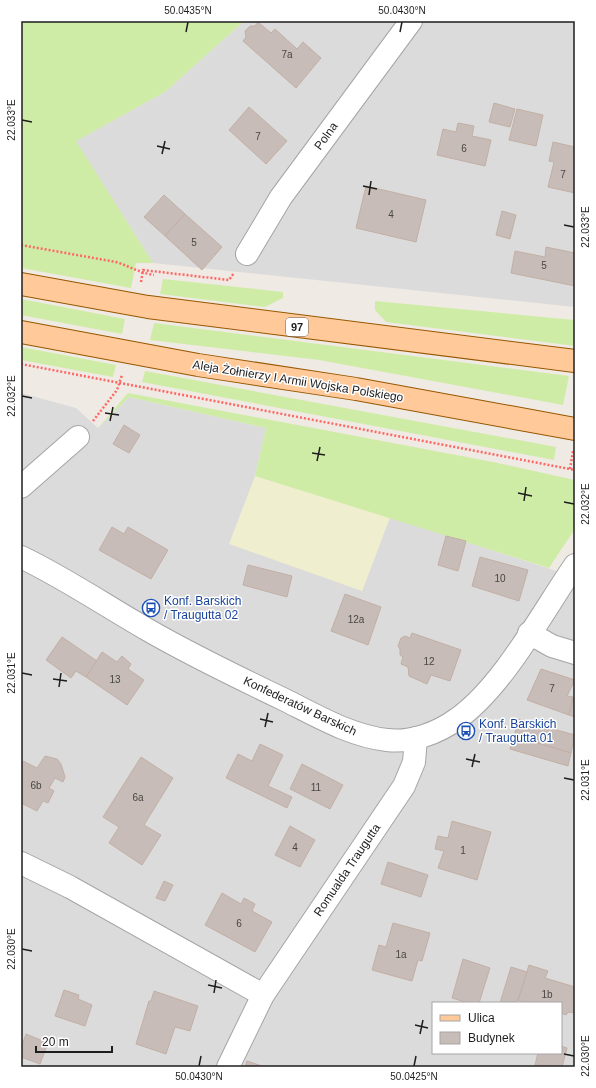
<svg xmlns="http://www.w3.org/2000/svg" width="596" height="1088" font-family="Arial,sans-serif">
<style>
.residential{fill:#dcdbdb;fill-rule:evenodd}
.farmland{fill:#efeece}
.grass{fill:#cfeca7}
.building{fill:#c7bcb7;stroke:#c2afa5}
.lines{fill:none;stroke-linecap:round;stroke-linejoin:round}
.minor-casing{stroke:#a5a5a5;stroke-width:24}
.major-casing{stroke:#985700;stroke-width:24}
.path{stroke:#ff6665;stroke-width:2.5;stroke-dasharray:2 2;stroke-linecap:butt}
.minor{stroke:#fff;stroke-width:22}
.major{stroke:#ffc999;stroke-width:22}
.ticks{fill:none;stroke:#1e1e1e;stroke-width:1.5}
.labels{text-anchor:middle;dominant-baseline:central;stroke-width:3;stroke-linejoin:round;paint-order:stroke}
.number-label{font-size:10px;fill:#484644}
.shield{fill:#fff;stroke:#626262;stroke-width:1}
.shield-label{font-size:11px;font-weight:bold;fill:#1e1e1e}
.street-label{font-size:12px;fill:#1e1e1e;stroke:#fff}
.transit-label{font-size:12px;fill:#164399;stroke:#fff;text-anchor:start}
.neatline{fill:none;stroke:#1e1e1e;stroke-width:1.5}
.ticks-label{font-size:10px;text-anchor:middle;fill:#1e1e1e}
</style>
<rect width="100%" height="100%" fill="#efeae3"/>
<g class="residential">
<path d="M244,21H575V307L153,263L75,141L165,92Z"/>
<path d="M21,393L76,408L98,428L129,397L266,428L255,476L362,591L390,517L575,577V1067H21ZM433,1003H561V1053H433Z"/>
</g>
<path class="farmland" d="M255,476L390,517L362,591L229,544Z"/>
<g class="grass">
<path d="M21,21H244L165,92L76,141L153,263H136L131,288L21,268Z"/>
<path d="M163,279L283,292V298L265,307L160,294Z"/>
<path d="M21,299L125,319L122,334L21,315Z"/>
<path d="M375,301L575,320V346L386,322L375,310Z"/>
<path d="M154,323L569,376L563,405L319,360L150,340Z"/>
<path d="M21,347L116,365L113,377L21,360Z"/>
<path d="M145,371L556,447L554,460L142,382Z"/>
<path d="M128,393L493,462L575,480V529L549,568L255,476L266,428L129,397L98,428Z"/>
</g>
<g class="building">
<path d="M258,22L271,33L275,29L297,49L303,42L321,58L296,88L243,41L246,37L245,31L250,26H255Z"/>
<path d="M494,103L515,109L510,127L489,122Z"/>
<path d="M249,107L287,141L266,164L229,130Z"/>
<path d="M517,109L543,115L536,146L509,140Z"/>
<path d="M458,123L474,126L472,136L491,140L485,166L437,155L443,129L456,132Z"/>
<path d="M553,142L575,147V193L548,187L554,162L549,161Z"/>
<path d="M366,186L426,200L416,242L356,228Z"/>
<path d="M164,195L185,214L165,236L144,217Z"/>
<path d="M502,211L516,215L510,239L496,235Z"/>
<path d="M185,214L222,247L202,270L165,236Z"/>
<path d="M546,247L575,253V286L511,273L515,251L545,257Z"/>
<path d="M124,425L140,435L129,453L113,444Z"/>
<path d="M112,527L124,534L128,527L168,550L151,579L99,550Z"/>
<path d="M446,536L466,541L458,571L438,565Z"/>
<path d="M480,557L528,570L519,601L472,586Z"/>
<path d="M248,565L292,576L287,597L243,585Z"/>
<path d="M345,594L381,607L368,645L331,631Z"/>
<path d="M412,633L461,650L450,681L431,675L427,684L409,676L408,667L401,664L403,657L400,655V649L398,646L401,638L405,636L410,638Z"/>
<path d="M62,637L97,661L86,677L76,671L71,678L46,660Z"/>
<path d="M102,652L117,662L122,656L131,664L128,669L144,680L127,705L86,677Z"/>
<path d="M541,669L575,680L567,696L573,697L569,715L527,700Z"/>
<path d="M573,697L575,698V717L569,715Z"/>
<path d="M519,719L540,725L542,720H547L554,725L553,729L575,735L571,753L514,736Z"/>
<path d="M514,736L571,753L568,766L510,749Z"/>
<path d="M260,744L283,755L268,786L292,797L287,808L226,778L238,754L252,761Z"/>
<path d="M45,756L57,759L61,764L65,777L63,782L55,778L49,788L54,791L48,803L43,801L37,811L21,803V764L23,761L37,768Z"/>
<path d="M141,757L173,778L144,825L161,835L142,865L109,843L119,827L103,817Z"/>
<path d="M302,764L343,785L330,809L290,789Z"/>
<path d="M452,821L491,832L477,880L438,868L444,851L435,849L438,836L448,838Z"/>
<path d="M290,826L315,840L300,867L275,855Z"/>
<path d="M388,862L428,875L421,897L381,884Z"/>
<path d="M164,881L173,885L165,901L156,898Z"/>
<path d="M222,893L241,904L244,898L255,904L252,911L272,922L255,952L205,925Z"/>
<path d="M393,923L430,933L422,961L418,960L412,981L372,970L379,945L386,947Z"/>
<path d="M463,959L490,968L479,1003H468L452,998Z"/>
<path d="M529,965L548,971L545,978L575,987V1013L568,1012L566,1015L561,1013V1003H527L518,1000Z"/>
<path d="M511,967L527,972L517,1003H500Z"/>
<path d="M64,990L79,995L78,999L92,1005L85,1026L55,1016Z"/>
<path d="M154,991L198,1006L190,1031L175,1027L166,1054L136,1044L149,1001H151Z"/>
<path d="M26,1034L48,1043L40,1064L21,1057V1048Z"/>
<path d="M561,1046L567,1048L562,1067L535,1065L538,1053H561Z"/>
<path d="M247,1061L265,1067H245Z"/>
</g>
<g class="lines">
<defs>
<g id="minor">
<path d="M247,254L281,197L411,21"/>
<path d="M21,487L78,437"/>
<path d="M21,557C65,578 106,606 148,630C193,656 239,678 285,700C317,716 351,736 387,740C411,743 438,733 457,719C503,687 543,611 575,565"/>
<path d="M529,633L552,646L575,653"/>
<path d="M21,863L70,887L263,995"/>
<path d="M228,1067L263,995L404,786L414,762L416,738"/>
</g>
<g id="major">
<path d="M21,284L148,307L575,361"/>
<path d="M21,332L198,365L356,389L575,429"/>
</g>
</defs>
<use href="#minor" class="minor-casing"/>
<use href="#major" class="major-casing"/>
<g class="path">
<path d="M21,245L116,262C129,266 140,273 154,275"/>
<path d="M141,282L143,270L229,280L234,273"/>
<path d="M21,364L575,470"/>
<path d="M93,421L117,390L122,375"/>
<path d="M570,469L573,451"/>
</g>
<use href="#minor" class="minor"/>
<use href="#major" class="major"/>
</g>
<path class="ticks" d="M186,32L188,22M400,32L402,22M22,120L32,122M157,146L170,149M162,154L165,141M363,186L377,189M369,195L371,181M564,225L574,227M22,396L32,398M105,413L119,415M110,421L113,407M312,453L325,455M317,461L320,447M518,493L532,496M524,501L526,487M564,502L574,504M22,673L32,675M53,679L67,681M59,687L61,673M260,719L273,722M265,727L268,713M466,759L480,762M472,767L475,754M564,778L574,780M22,949L32,951M208,985L222,988M214,993L216,980M415,1025L428,1028M420,1034L423,1020M564,1054L574,1056M199,1066L201,1056M414,1066L416,1056"/>
<defs>
<symbol id="bus-ring" viewBox="-11 -11 22 22"><circle r="9.5" fill="#fff" stroke="#1a4fb4" stroke-width="1.5"/><path d="M-5-6H5V4H4V6H2V4H-2V6H-4V4H-5ZM-3.5-4V0h7V-4ZM-3.5 1.2v1.5H-2V1.2ZM2 1.2v1.5H3.5V1.2Z" fill="#1a4fb4"/></symbol>
</defs>
<g fill-rule="evenodd">
<use href="#bus-ring" x="141" y="598" width="20" height="20"/>
<use href="#bus-ring" x="456" y="721" width="20" height="20"/>
</g>
<g class="labels">
<g class="number-label">
<text x="287" y="54">7a</text>
<text x="258" y="136">7</text>
<text x="464" y="148">6</text>
<text x="563" y="174">7</text>
<text x="391" y="214">4</text>
<text x="194" y="242">5</text>
<text x="544" y="265">5</text>
<text x="500" y="578">10</text>
<text x="356" y="619">12a</text>
<text x="429" y="661">12</text>
<text x="115" y="679">13</text>
<text x="552" y="688">7</text>
<text x="36" y="785">6b</text>
<text x="316" y="787">11</text>
<text x="138" y="797">6a</text>
<text x="295" y="847">4</text>
<text x="463" y="850">1</text>
<text x="239" y="923">6</text>
<text x="401" y="954">1a</text>
<text x="547" y="994">1b</text>
</g>
<rect class="shield" x="286" y="318" width="22" height="18" rx="3"/>
<g class="shield-label">
<text x="297" y="327">97</text>
</g>
<g class="street-label">
<text transform="translate(326 136) rotate(-54)">Polna</text>
<text transform="translate(298 381) rotate(9)">Aleja Żołnierzy I Armii Wojska Polskiego</text>
<text transform="translate(300 706) rotate(25)">Konfederatów Barskich</text>
<text transform="translate(347 870) rotate(-56)">Romualda Traugutta</text>
</g>
<g class="transit-label">
<text x="164" y="601">Konf. Barskich<tspan x="164" dy="14">/ Traugutta 02</tspan></text>
<text x="479" y="724">Konf. Barskich<tspan x="479" dy="14">/ Traugutta 01</tspan></text>
</g>
</g>
<rect width="596" height="1088" fill="none" stroke="#ffffff" stroke-width="44"/>
<rect x="432" y="1002" width="130" height="52" fill="#ffffff" stroke="#a5a5a5"/>
<rect x="440" y="1015" width="20" height="6" fill="#ffc999" stroke="#a5a5a5"/>
<text x="468" y="1022" font-size="12" fill="#1e1e1e">Ulica</text>
<rect x="440" y="1032" width="20" height="12" fill="#c7bcb7" stroke="#a5a5a5"/>
<text x="468" y="1042" font-size="12" fill="#1e1e1e">Budynek</text>
<path d="M36 1046v6h76v-6" fill="none" stroke="#1e1e1e" stroke-width="2"/>
<text x="42" y="1046" font-size="12" fill="#1e1e1e" stroke="#ffffff" stroke-width="3" paint-order="stroke">20 m</text>
<rect x="22" y="22" width="552" height="1044" class="neatline"/>
<g class="ticks-label">
<text x="188" y="14">50.0435°N</text>
<text x="402" y="14">50.0430°N</text>
<text transform="translate(11 120) rotate(-90)" y="4">22.033°E</text>
<text transform="translate(585 227) rotate(-90)" y="4">22.033°E</text>
<text transform="translate(11 396) rotate(-90)" y="4">22.032°E</text>
<text transform="translate(585 504) rotate(-90)" y="4">22.032°E</text>
<text transform="translate(11 673) rotate(-90)" y="4">22.031°E</text>
<text transform="translate(585 780) rotate(-90)" y="4">22.031°E</text>
<text transform="translate(11 949) rotate(-90)" y="4">22.030°E</text>
<text transform="translate(585 1056) rotate(-90)" y="4">22.030°E</text>
<text x="199" y="1080">50.0430°N</text>
<text x="414" y="1080">50.0425°N</text>
</g>
</svg>
